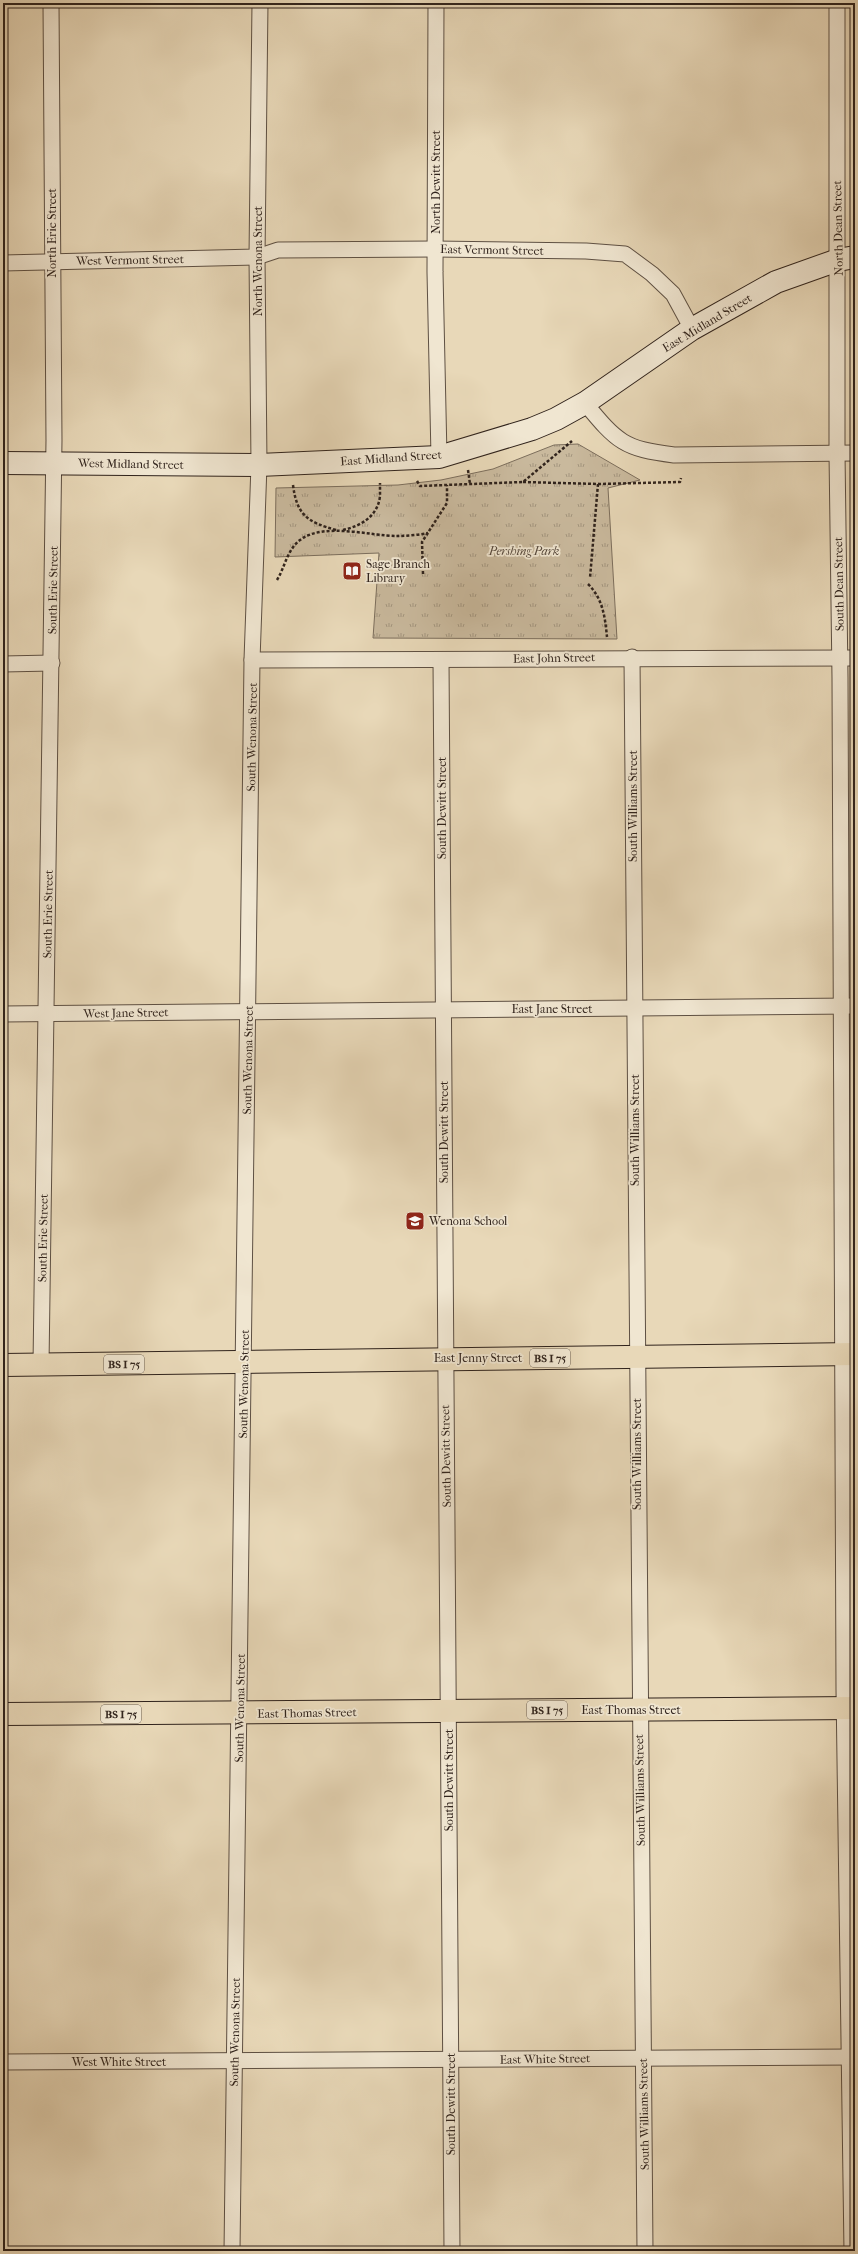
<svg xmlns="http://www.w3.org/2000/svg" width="858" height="2254" font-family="'IM FELL French Canon',serif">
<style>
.grass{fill:url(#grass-tufts);stroke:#7c6e5c}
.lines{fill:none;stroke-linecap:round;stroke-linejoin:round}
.street-casing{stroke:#5e5043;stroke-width:17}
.secondary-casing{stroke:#30231c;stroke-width:24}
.highway-casing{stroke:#30231c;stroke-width:24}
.path{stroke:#30231c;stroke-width:2.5;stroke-dasharray:3 2;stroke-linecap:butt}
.street{stroke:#f0e6d1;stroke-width:15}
.secondary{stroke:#f0e6d1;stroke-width:22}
.highway{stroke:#e8d8b8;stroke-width:22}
.labels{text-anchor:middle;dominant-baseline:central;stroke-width:3.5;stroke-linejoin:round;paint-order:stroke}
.shield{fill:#f0e6d1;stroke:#6a5e52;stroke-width:1}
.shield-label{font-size:11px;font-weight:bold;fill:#30231c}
.street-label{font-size:12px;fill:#30231c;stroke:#f0e6d1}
.park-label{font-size:12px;font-style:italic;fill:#56483c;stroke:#f0e6d1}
.poi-label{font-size:12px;fill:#30231c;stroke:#f0e6d1;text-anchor:start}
</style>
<defs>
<pattern id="grass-tufts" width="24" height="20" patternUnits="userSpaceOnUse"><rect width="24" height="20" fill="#c9b99d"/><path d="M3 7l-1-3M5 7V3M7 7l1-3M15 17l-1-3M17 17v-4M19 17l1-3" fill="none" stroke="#a4967f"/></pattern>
</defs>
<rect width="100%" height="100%" fill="#e8d8b8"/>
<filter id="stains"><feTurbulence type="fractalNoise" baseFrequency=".005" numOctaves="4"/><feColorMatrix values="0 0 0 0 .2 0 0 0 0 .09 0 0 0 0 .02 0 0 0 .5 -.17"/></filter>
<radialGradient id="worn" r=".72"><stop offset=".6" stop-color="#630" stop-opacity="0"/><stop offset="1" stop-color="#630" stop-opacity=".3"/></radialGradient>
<path class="grass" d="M578,444L640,480L608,488L617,639L373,638L379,553L275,557L276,488L398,485L441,480L493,469L554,445Z"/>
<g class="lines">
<defs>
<g id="street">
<path d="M436,3L435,272L439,457"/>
<path d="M837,3V453L840,678L844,1689L852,2251"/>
<path d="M3,263L257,257L278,250L435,249L586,251L625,254L652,274L673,294L692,329"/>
<path d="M585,403C617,442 624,449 674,455L855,453"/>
<path d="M632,657L645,2251"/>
<path d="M252,660L855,658"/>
<path d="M441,660L452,2251"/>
<path d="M3,664L52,663"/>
<path d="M3,1014L855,1006"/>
<path d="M41,1365L54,440L51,3"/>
<path d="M3,2062L855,2057"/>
<path d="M232,2251L252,660L259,465L257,257L260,3"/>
</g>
<path id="secondary" d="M3,463L259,465L439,457L532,429L556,419L585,403L692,329L776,282L838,260L855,257"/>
<g id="highway">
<path d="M3,1365L855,1354"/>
<path d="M3,1714L855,1708"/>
</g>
</defs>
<use href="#street" class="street-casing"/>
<use href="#secondary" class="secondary-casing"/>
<use href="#highway" class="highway-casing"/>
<g class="path">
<path d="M468,470L470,484"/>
<path d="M417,481L420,486L523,482L572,441"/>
<path d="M523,482L598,484L590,578"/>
<path d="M598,484L680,482L681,478"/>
<path d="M293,485C297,516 308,522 336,530"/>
<path d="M343,530C361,526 378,516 380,496C380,491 380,487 380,483"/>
<path d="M423,574L422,542L447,503V485"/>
<path d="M277,580C285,567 287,550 300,540C323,522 371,536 397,536C407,536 418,535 428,533"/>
<path d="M588,584C603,599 605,617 607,637"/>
</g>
<use href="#street" class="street"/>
<use href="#secondary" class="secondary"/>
<use href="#highway" class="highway"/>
</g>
<defs>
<symbol id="library-square" viewBox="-11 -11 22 22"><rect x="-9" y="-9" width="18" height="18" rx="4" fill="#8f2418" stroke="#f0e6d1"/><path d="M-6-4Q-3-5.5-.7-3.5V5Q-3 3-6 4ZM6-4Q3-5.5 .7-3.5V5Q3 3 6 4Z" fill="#fff"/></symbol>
<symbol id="school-square" viewBox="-11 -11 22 22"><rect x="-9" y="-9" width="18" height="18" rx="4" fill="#8f2418" stroke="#f0e6d1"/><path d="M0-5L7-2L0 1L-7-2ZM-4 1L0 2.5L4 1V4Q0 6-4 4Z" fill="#fff"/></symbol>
</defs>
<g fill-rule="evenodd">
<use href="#library-square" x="341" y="560" width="22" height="22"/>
<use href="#school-square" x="404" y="1210" width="22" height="22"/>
</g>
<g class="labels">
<g class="shield">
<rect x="530" y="1349" width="40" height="18" rx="3"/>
<rect x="104" y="1355" width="40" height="18" rx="3"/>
<rect x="527" y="1701" width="40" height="18" rx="3"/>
<rect x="101" y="1705" width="40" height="18" rx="3"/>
</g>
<g class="shield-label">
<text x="550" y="1358">BS I 75</text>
<text x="124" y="1364">BS I 75</text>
<text x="547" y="1710">BS I 75</text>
<text x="121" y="1714">BS I 75</text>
</g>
<g class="street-label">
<text transform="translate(436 182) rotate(-90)">North Dewitt Street</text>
<text transform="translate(838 228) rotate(-91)">North Dean Street</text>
<text transform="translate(52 233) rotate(-90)">North Erie Street</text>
<text transform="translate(492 250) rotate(1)">East Vermont Street</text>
<text transform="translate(130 260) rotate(-1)">West Vermont Street</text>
<text transform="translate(258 261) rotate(-90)">North Wenona Street</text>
<text transform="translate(707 323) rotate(-31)">East Midland Street</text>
<text transform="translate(391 458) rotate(-4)">East Midland Street</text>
<text transform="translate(131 464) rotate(1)">West Midland Street</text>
<text transform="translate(839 584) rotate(-91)">South Dean Street</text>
<text transform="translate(53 590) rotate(-89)">South Erie Street</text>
<text transform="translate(554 658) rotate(-1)">East John Street</text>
<text transform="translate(252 737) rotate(-89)">South Wenona Street</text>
<text transform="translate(633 806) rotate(-90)">South Williams Street</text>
<text transform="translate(442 808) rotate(-90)">South Dewitt Street</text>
<text transform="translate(48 914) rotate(-89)">South Erie Street</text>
<text x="552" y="1009">East Jane Street</text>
<text transform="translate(126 1013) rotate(-1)">West Jane Street</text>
<text transform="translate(248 1060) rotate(-89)">South Wenona Street</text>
<text transform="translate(635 1130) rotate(-90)">South Williams Street</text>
<text transform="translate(444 1132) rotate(-90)">South Dewitt Street</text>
<text transform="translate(43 1238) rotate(-89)">South Erie Street</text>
<text x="478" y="1358">East Jenny Street</text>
<text transform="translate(244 1384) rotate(-89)">South Wenona Street</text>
<text transform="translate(637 1454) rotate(-90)">South Williams Street</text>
<text transform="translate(446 1456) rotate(-91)">South Dewitt Street</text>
<text transform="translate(240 1708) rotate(-89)">South Wenona Street</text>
<text x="631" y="1710">East Thomas Street</text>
<text transform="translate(307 1713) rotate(-1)">East Thomas Street</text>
<text transform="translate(449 1780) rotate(-90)">South Dewitt Street</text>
<text transform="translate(640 1790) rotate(-91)">South Williams Street</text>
<text transform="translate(235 2032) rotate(-89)">South Wenona Street</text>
<text transform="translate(545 2059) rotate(-1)">East White Street</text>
<text x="119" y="2062">West White Street</text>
<text transform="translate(451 2104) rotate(-90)">South Dewitt Street</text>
<text transform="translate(644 2114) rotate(-91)">South Williams Street</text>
</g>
<g class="park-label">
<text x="524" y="551">Pershing Park</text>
</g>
<g class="poi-label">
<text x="366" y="564">Sage Branch<tspan x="366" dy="14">Library</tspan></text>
<text x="429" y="1221">Wenona School</text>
</g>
</g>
<rect width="858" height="2254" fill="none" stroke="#e8d8b8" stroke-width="16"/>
<rect x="4" y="4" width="850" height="2246" fill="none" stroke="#30231c" stroke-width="2"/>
<rect x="8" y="8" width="842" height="2238" fill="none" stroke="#30231c"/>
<rect width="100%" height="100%" filter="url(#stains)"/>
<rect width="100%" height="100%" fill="url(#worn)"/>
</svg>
